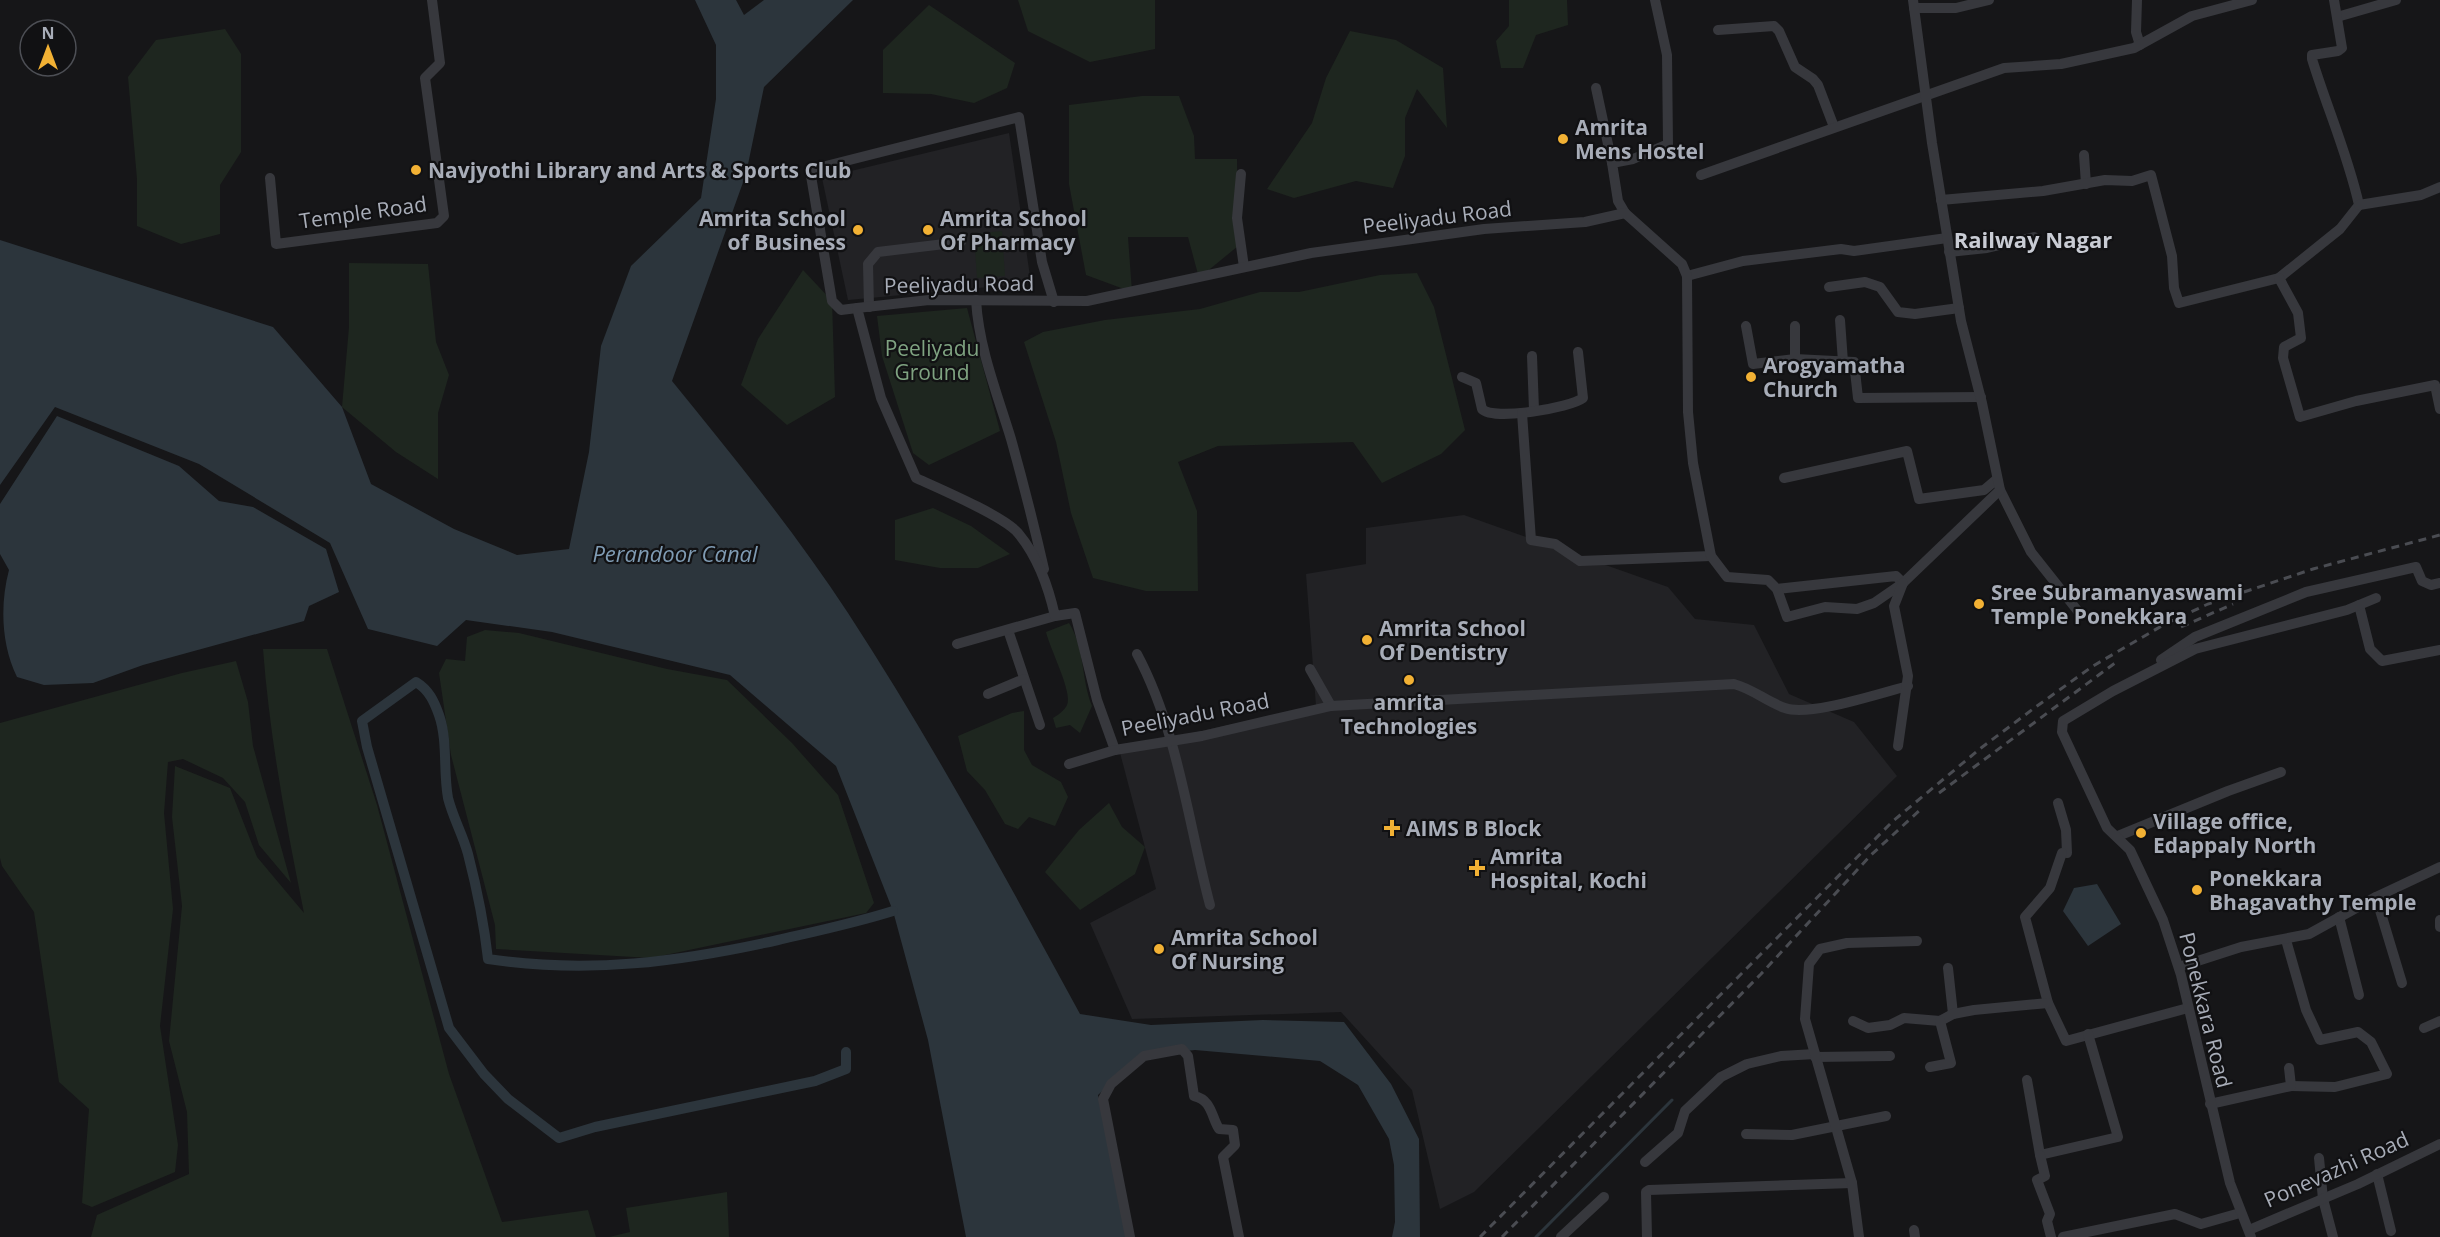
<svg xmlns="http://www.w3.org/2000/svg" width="2440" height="1237" font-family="'Open Sans',sans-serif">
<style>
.built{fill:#222225}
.green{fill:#1e261f}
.water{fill:#2c353c}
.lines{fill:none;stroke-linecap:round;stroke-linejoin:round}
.stream{stroke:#2c353c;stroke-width:3}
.canal{stroke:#2c353c;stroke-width:10}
.minor{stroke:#37383d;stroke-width:10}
.rail{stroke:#4a4c52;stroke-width:3;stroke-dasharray:8 6;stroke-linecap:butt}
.poi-dot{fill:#f2b134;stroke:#111113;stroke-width:2}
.labels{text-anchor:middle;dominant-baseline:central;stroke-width:4.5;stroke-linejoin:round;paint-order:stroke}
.poi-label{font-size:21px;font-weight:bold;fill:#a8adb8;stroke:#111113;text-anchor:start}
.street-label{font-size:21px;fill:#a8adb8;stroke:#111113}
.park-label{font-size:21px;fill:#7fa381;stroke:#111113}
.neighbourhood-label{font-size:22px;font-weight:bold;fill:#c9ccd4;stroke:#111113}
.water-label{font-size:22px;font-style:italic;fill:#7f9bb3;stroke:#111113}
</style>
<rect width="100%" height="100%" fill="#161618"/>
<g class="built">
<path d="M1009,133L1031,283L848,300L822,178Z"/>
<path d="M1464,515L1668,587L1695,619L1754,625L1789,694L1854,722L1897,776L1474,1192L1440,1209L1412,1090L1341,1012L1132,1019L1090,923L1156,889L1119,749L1316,706L1306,574L1366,564V528Z"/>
</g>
<g class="green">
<path d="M1018,0H1155V49L1090,62L1028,31Z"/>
<path d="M1509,0H1567L1568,25L1536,35L1523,68H1501L1496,41L1509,26Z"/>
<path d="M929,5L1015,63L1007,88L974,103L931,94L883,93V50Z"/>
<path d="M225,29L241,54V152L220,185V234L181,244L137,226V179L128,77L156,40Z"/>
<path d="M1350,31L1396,40L1443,68L1447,128L1417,89L1405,118V156L1393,188L1356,181L1294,198L1267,189L1312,123L1326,78Z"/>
<path d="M1142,96H1179L1194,136L1195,159H1237L1238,246L1199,278L1188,237H1128L1132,292L1086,275L1069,184V105Z"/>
<path d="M1002,231L1005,276L977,278L974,234Z"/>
<path d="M349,263L428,264L436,342L449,375L438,413V479L396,452L342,407L349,327Z"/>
<path d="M803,270L832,301L835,397L787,425L741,385L758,339Z"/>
<path d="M1417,273L1434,307L1465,430L1441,454L1382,483L1353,442L1218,446L1178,462L1197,511L1198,591H1146L1093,578L1071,513L1056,442L1024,342L1043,332L1105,320L1200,309L1260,292H1299L1380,275Z"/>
<path d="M967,308L1000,431L929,465L913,453L882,356L877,316Z"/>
<path d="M933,508L971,526L1010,554L978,568H940L895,560V520Z"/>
<path d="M1069,623C1085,648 1081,679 1092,706L1080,733L1070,725L1056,728L1053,718C1058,715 1065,710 1067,705C1073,693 1050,649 1046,632Z"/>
<path d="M485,630L519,633L667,669L727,680L792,743L838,795L874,903L866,913L651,958L496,949L495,925L451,755L439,673L446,659L465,661L467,637Z"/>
<path d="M263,649H327L377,805L449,1074L502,1222L588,1210L596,1237H91L97,1215L189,1174L187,1112L169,1041L182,906L172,817L175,766L230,788L257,857L304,913C286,824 270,740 263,649Z"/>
<path d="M236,661L248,702L253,746L291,883L259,845L245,802L223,778L183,759L168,762L164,813L173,909L160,1026L178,1145L175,1172L92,1207L82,1203L89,1109L59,1082L34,912L2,866L0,858V723L182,673Z"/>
<path d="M1024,711V750L1032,765L1061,782L1068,797L1055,826L1029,817L1018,829L1005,824L985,790L967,771L958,736L1012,713Z"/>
<path d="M1109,803L1122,827L1145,847L1135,874L1080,910L1045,872L1079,830Z"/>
<path d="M727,1192L729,1237H609L630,1232L626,1208Z"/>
</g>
<g class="water">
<path d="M695,0H736L744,15L764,0H853L764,87L746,174L672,381C733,456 795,532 848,613C932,742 1006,878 1080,1014L1151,1025L1263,1020L1344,1022L1391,1084L1419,1139L1420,1237H1392L1395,1222L1394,1165L1389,1139L1358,1085L1320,1061L1195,1050L1140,1056L1098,1095L1129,1237H966L928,1040L893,911L836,766L730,675L552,632L466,620L437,646L368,629L330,543L199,464L55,407L0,485V240L273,327L342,407L371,484L454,529L517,555L569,549L589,452L601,346L631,266L701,198L716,99V45Z"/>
<path d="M57,416L179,466L219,501L253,507L326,549L339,592L309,606L304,621L143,665L93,683L44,685L17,677C1,644 0,604 9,570L0,554V504Z"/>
<path d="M2097,884L2121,924L2088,946L2063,911L2074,888Z"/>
</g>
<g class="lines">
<path class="stream" d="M1536,1237L1672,1100"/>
<path class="canal" d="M846,1052V1069L815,1081L595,1127L559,1138L508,1099L484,1074L449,1028L367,747L362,721L416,682C429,690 434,701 439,715C448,741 443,771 448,798C453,818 463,835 468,854C477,889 484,923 488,959C589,974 679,962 778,940C817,931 855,923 893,911"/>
<g class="minor">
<path d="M2137,0L2136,32L2140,45"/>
<path d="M1914,8H1956L1989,0"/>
<path d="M2337,17L2396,0"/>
<path d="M1718,30L1774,26L1779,31L1795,67L1813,79L1818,85L1834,127"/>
<path d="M1596,88L1612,163"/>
<path d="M2084,155L2086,184"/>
<path d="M1241,174L1237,218L1244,267"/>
<path d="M1701,175L2004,68L2061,64L2134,48L2192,16L2252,0"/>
<path d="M270,178L276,244L437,223L444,216L425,78L440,63L432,0"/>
<path d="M1941,200L2043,191L2105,180L2132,181L2151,175L2172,256L2174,288L2179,303L2279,278L2340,229L2359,205C2348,155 2327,108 2312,59V55L2338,51L2342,48L2334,0"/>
<path d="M2359,205L2421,195L2440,187"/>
<path d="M1625,213L1618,201L1612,163L1633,159L1668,144L1667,55L1655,0"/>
<path d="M1949,252L1987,248L2034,237"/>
<path d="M1687,276L1743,261L1841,249L1854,251L1947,238"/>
<path d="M2279,278L2298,313L2301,338L2284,347L2283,358L2300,417L2356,401L2435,385L2440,409"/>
<path d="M1829,287L1865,282L1880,287L1898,312L1915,314L1959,308"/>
<path d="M976,300C979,349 997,393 1011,439C1023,482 1034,525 1044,569"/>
<path d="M869,307L868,264L878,252L961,242"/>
<path d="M857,308L841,310L832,301L810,170L1019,117L1042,262L1054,302"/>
<path d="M1840,320L1843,362"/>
<path d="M1746,326L1753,364L1795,359L1854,362L1858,398L1981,397"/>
<path d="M1795,326V359"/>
<path d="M1532,356L1534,410"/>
<path d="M1462,377L1476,383L1482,409C1493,421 1570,408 1583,398L1578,352"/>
<path d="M1522,413L1531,540L1555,544L1580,561L1711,556"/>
<path d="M1784,478L1907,451L1919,499L1984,490L1997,479"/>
<path d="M2000,490L2031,552L2081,615"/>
<path d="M1777,589L1896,576L1903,583"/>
<path d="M2359,605L2370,649L2382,661L2440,650"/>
<path d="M1008,630L1040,725"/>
<path d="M957,644L1055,616"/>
<path d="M1137,654C1178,731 1188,822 1210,905"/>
<path d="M2161,660L2195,637L2306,592L2416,567L2422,581L2431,585L2440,583"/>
<path d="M1310,669L1331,706"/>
<path d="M1908,686C1880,693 1809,717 1785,708C1767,702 1753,689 1734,684L1331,706L1202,736L1115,750L1097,700L1075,613L1055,616C1048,585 1038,557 1018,533C1004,516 938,488 916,478L881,398L857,308L929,300L1087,301L1311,253L1484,229L1585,222L1625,213L1682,264L1687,276L1688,412L1693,463L1711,556L1727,577L1768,580L1777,589L1787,617L1825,607L1857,609L1874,603L1903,583L2000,490L1982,403L1961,321L1932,143L1913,0"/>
<path d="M988,694L1024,679"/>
<path d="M1898,746L1908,676L1894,606L1903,583"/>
<path d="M1069,764L1115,750"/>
<path d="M2058,803L2066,830L2067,853"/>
<path d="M2118,836L2228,791L2281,772"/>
<path d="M2062,853L2050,888L2025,917L2048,1003L2066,1041L2188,1008"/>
<path d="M2376,897L2402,983"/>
<path d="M2339,917L2359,995"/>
<path d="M2440,920V927"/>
<path d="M2286,940L2306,1010L2320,1040L2358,1032L2371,1042L2387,1074L2335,1087L2291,1086"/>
<path d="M2179,967L2241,947L2309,934L2376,897L2440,867"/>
<path d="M1948,968L1953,1014"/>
<path d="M1853,1021L1868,1028L1890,1025L1904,1018L1940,1021L1953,1014L1974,1010L2048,1003"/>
<path d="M2424,1028L2440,1021"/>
<path d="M1815,1057L1890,1056"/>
<path d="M1930,1067L1951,1063L1940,1021"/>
<path d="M2027,1080L2040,1155L2118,1137L2088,1034"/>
<path d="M2210,1104L2291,1086L2289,1068"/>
<path d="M1746,1134L1792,1135L1886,1116"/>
<path d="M2040,1155L2045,1176L2037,1180L2050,1214L2047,1221L2051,1237"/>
<path d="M2319,1158L2323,1199L2333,1237"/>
<path d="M1645,1162L1678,1133L1685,1111L1721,1077L1747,1064L1781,1056L1815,1054"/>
<path d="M2377,1174L2391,1231"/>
<path d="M1914,1230L1915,1237"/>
<path d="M2249,1230L2358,1184L2440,1144"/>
<path d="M1130,1237L1103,1099L1111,1084L1144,1056L1182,1049L1188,1056L1194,1096C1212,1100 1211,1116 1219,1129L1233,1130L1235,1145L1223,1157L1239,1237"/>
<path d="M1561,1237L1604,1197"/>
<path d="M1647,1237L1646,1192L1649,1190L1852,1183"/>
<path d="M1859,1237L1852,1183L1805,1019L1809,964L1820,949L1847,943L1917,941"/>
<path d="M2063,1237L2175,1214L2201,1224L2240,1213"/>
<path d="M2251,1237L2230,1183L2181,975L2163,920L2130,850L2107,828L2062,732L2063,721L2113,691L2195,649L2347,610L2376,598"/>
</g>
<g class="rail">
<path d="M2181,627L2233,604"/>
<path d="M1939,793L2115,663"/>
<path d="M1480,1237L1893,821L1981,748L2037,706L2093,666L2165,624L2208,604L2313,569L2440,535"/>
<path d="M1502,1237L1761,974L1871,855L1921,809"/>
</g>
</g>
<g class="poi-dot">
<circle cx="1563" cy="139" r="6"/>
<circle cx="416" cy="170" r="6"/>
<circle cx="858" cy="230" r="6"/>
<circle cx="928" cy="230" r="6"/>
<circle cx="1751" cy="377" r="6"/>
<circle cx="1979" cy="604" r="6"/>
<circle cx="1367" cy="640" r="6"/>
<circle cx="1409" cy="680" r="6"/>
<path d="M1389 819h6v6h6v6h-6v6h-6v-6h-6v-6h6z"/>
<circle cx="2141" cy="833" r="6"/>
<path d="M1474 859h6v6h6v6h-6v6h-6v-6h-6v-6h6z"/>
<circle cx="2197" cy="890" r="6"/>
<circle cx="1159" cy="949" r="6"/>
</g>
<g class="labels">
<g class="poi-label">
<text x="1575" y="127">Amrita<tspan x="1575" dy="24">Mens Hostel</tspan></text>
<text x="428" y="170">Navjyothi Library and Arts &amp; Sports Club</text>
<text x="846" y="218" text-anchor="end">Amrita School<tspan x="846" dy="24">of Business</tspan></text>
<text x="940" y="218">Amrita School<tspan x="940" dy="24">Of Pharmacy</tspan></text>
<text x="1763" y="365">Arogyamatha<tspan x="1763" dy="24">Church</tspan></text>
<text x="1991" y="592">Sree Subramanyaswami<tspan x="1991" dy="24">Temple Ponekkara</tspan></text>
<text x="1379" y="628">Amrita School<tspan x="1379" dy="24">Of Dentistry</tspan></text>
<text x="1409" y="702" text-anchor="middle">amrita<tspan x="1409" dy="24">Technologies</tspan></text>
<text x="2153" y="821">Village office,<tspan x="2153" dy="24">Edappaly North</tspan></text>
<text x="1406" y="828">AIMS B Block</text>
<text x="1490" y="856">Amrita<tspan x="1490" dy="24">Hospital, Kochi</tspan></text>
<text x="2209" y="878">Ponekkara<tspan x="2209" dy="24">Bhagavathy Temple</tspan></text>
<text x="1171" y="937">Amrita School<tspan x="1171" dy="24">Of Nursing</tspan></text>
</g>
<g class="street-label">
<text transform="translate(363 212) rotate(-8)">Temple Road</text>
<text transform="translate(1437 217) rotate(-7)">Peeliyadu Road</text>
<text transform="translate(959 284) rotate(-1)">Peeliyadu Road</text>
<text transform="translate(1195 714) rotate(-11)">Peeliyadu Road</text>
<text transform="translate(2206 1010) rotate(76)">Ponekkara Road</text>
<text transform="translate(2336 1169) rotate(-24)">Ponevazhi Road</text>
</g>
<g class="park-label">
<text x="932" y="348">Peeliyadu<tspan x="932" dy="24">Ground</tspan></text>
</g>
<g class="neighbourhood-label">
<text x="2033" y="239">Railway Nagar</text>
</g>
<g class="water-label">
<text x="675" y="553">Perandoor Canal</text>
</g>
</g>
<g transform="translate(48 48)"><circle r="28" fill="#111113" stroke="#4d4f55" stroke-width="1.5"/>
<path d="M0-4.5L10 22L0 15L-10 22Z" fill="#f2b134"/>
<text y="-9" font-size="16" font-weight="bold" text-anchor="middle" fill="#a8adb8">N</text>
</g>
</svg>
